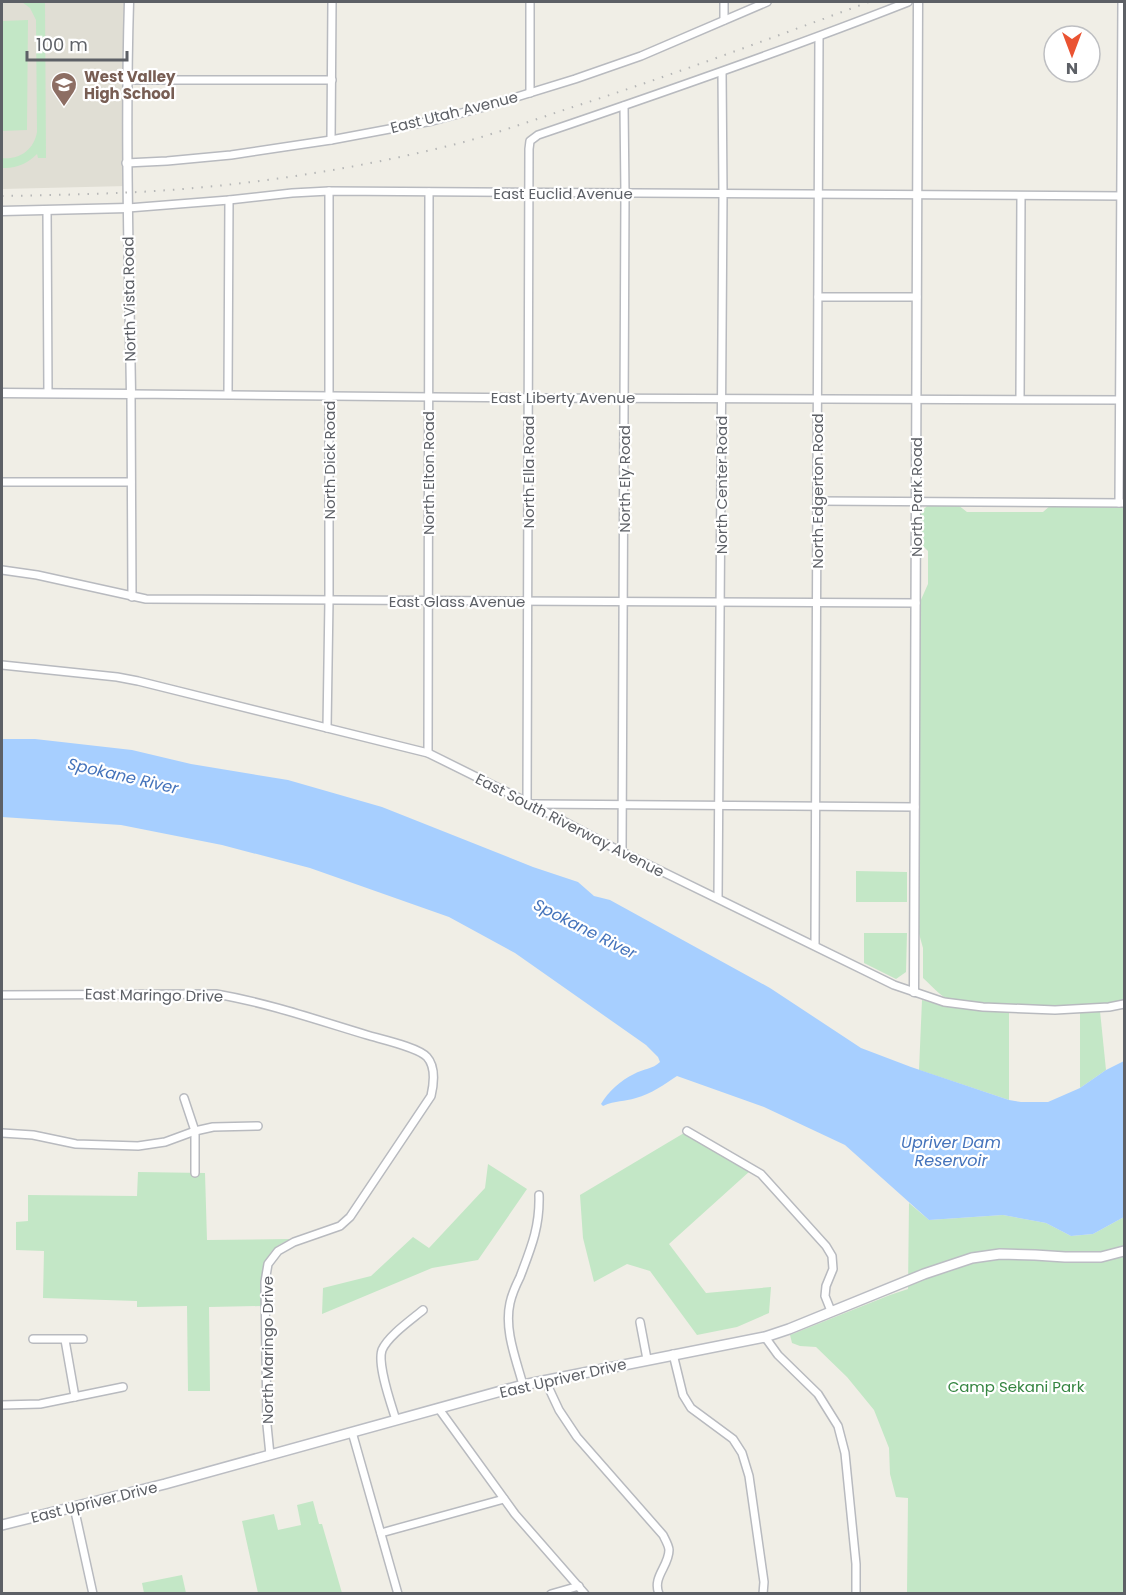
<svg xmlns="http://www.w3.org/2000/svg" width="1126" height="1595" font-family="Poppins,sans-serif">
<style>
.education{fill:#e0ded4}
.green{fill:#c3e7c6}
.water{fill:#a7cfff}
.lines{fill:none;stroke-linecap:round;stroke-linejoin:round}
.minor-casing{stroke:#b8babf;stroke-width:10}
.tertiary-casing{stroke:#b8babf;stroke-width:11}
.secondary-casing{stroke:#bbbdc3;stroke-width:12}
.minor{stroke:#fff;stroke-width:7}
.tertiary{stroke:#fff;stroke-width:8}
.secondary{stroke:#fff;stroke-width:9}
.rail{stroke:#b6b7b7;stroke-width:2;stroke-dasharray:1.5 8;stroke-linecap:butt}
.labels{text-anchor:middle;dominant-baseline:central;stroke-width:4.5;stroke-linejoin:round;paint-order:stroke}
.education-label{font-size:15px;font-weight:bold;fill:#785e54;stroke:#fff;text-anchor:start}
.street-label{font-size:15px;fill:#5d6066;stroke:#fff}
.park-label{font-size:15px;fill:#358541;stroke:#fff}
.water-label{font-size:16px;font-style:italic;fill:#4473bb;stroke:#fff}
</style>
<rect width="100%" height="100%" fill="#f0eee6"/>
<path class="education" d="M2,2H129L127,186L2,189Z"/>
<g class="green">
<path d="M22,2H45L46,158H38L37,154C28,163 16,169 2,168V158C19,160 34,150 37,132L36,20L30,8Z"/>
<path d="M28,20L27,130L2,131V21Z"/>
<path d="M929,504L958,505L967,512H1043L1051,505L1124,506V1001C1077,1009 1024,1007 976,1002C967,1001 956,1002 948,999C939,995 930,984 923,978V948L918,930L920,602L928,584V551L921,544L920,515L922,511Z"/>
<path d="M856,871L907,872V902H856Z"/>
<path d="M864,933H907L906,972L896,979L864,963Z"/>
<path d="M922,1000L945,1006L1009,1012V1100L919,1070Z"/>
<path d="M1100,1011L1106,1070L1080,1088V1013Z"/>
<path d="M684,1133L750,1171L669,1244L706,1293L771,1287L769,1313L737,1327L697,1335L650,1271L627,1264L594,1282L583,1238L580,1195Z"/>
<path d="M488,1164L527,1189L478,1260L432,1268L322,1314L323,1288L371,1276L413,1237L429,1248L485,1188Z"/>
<path d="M138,1172L205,1173L207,1240L290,1239C285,1242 277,1245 273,1250C260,1264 262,1288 261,1306L209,1307L210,1391H188L187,1306L137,1307V1301L43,1298L44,1251L16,1250V1222L28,1221V1195L137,1196Z"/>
<path d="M909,1203L929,1220L1003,1215L1046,1223L1071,1236L1093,1234L1124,1217V1593H907L908,1498L896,1497L890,1474L889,1448L874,1410L847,1377L816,1347L800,1346L792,1343L790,1335L890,1295L908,1289Z"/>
<path d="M313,1501L319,1524H322L342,1593H258L242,1521L274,1514L278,1530L301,1525L297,1505Z"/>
<path d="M182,1575L186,1593H144L142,1583Z"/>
</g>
<path class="water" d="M2,739H35L132,750L191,764L288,780L382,807L533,867L578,882L594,896L610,900L770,988L861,1048L911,1067L1009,1100L1021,1102H1048L1080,1088L1106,1070L1124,1061V1217L1093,1234L1071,1236L1046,1223L1003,1215L929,1220L845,1145L764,1107L677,1076C665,1084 651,1094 636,1098C624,1102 616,1100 603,1106L601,1104C608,1092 621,1080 634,1074C643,1069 653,1069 660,1062L658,1057L646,1045L515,953L449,917L310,868L222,845L121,825L2,817Z"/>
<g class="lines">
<defs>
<g id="minor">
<path d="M724,20V2"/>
<path d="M127,80H332"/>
<path d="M530,93V2"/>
<path d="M331,140L332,2"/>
<path d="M126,163L167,161L231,155L331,140L432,121L484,107L575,79L641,56L767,2"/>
<path d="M128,208L229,200L292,193L329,191L1124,196"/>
<path d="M47,210L48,393"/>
<path d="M818,297H917"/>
<path d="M228,394L229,200"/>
<path d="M1020,399L1021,196"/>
<path d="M2,482H131"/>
<path d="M817,501L1124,503"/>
<path d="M1119,503L1122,2"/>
<path d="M2,570L37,575L146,599L916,603"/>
<path d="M132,597L131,394L528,398L1124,400"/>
<path d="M2,665L117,677L138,681L428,753L531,804L612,847L894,985L944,1002L983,1007L1055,1010L1109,1007L1124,1004"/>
<path d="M327,728L329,600V191"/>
<path d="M428,753L429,192"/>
<path d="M527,803L529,149L530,141L538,135C662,93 786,50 908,2"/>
<path d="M533,804L915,807"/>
<path d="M622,851L625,194L624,106"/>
<path d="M718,898L723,194L722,72"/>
<path d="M815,945L819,37"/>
<path d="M2,995L216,994C268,1003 317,1020 367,1035C380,1039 418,1047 427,1057C436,1067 434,1083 431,1096L350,1217L340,1226L294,1242L278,1251L268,1264L265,1282L267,1425L270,1455"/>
<path d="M184,1098L195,1131V1173"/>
<path d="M687,1131L761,1174L826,1246L832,1256L833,1269L826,1286L825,1296L831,1311"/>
<path d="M2,1133L33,1135L76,1144L138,1146L165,1142L195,1131L213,1127L258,1126"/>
<path d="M640,1322L647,1359"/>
<path d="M765,1337L778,1355L818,1394L838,1426L845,1453L856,1564V1594"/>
<path d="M33,1339H83"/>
<path d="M65,1340L75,1397"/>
<path d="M673,1354L683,1395L691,1408L733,1439L742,1453L749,1476L764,1582L763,1594"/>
<path d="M545,1380L559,1410L577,1437L663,1535C665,1539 669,1546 669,1550C669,1566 652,1577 659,1594"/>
<path d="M523,1385C516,1359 504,1330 510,1303C512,1294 516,1285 520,1277C531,1248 540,1227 539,1195"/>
<path d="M2,1405L40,1404L123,1387"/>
<path d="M439,1409L515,1514L585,1594"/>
<path d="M396,1420C391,1404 377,1365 382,1350C388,1336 411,1320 423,1310"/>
<path d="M352,1432L398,1594"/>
<path d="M74,1507L93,1594"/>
<path d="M381,1533L504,1499"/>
<path d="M551,1594L579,1586"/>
</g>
<g id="tertiary">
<path d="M2,211L128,208"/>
<path d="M2,393L131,394C129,263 125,132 129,2"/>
<path d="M914,992L918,2"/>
</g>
<path id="secondary" d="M2,1525L165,1484L523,1385L765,1337L789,1329L924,1274L972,1258L1000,1254L1035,1255L1065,1257H1101L1124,1251"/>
</defs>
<use href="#minor" class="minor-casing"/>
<use href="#tertiary" class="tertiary-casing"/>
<use href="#secondary" class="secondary-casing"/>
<use href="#minor" class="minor"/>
<use href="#tertiary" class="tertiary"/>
<use href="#secondary" class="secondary"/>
<path class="rail" d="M2,196C58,195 114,194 170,190C265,183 359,168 452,145C493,135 533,120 573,107C673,75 771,38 869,2"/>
</g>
<defs>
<symbol id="school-pin" viewBox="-11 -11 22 30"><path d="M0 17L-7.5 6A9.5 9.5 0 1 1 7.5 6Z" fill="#8d6e63" stroke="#fff"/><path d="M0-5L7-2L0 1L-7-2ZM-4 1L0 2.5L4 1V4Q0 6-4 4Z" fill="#fff"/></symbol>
</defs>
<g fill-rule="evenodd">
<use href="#school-pin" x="49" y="70" width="30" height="40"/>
</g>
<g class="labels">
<g class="education-label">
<text x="84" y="76">West Valley<tspan x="84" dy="17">High School</tspan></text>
</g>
<g class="street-label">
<text transform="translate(454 112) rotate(-14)">East Utah Avenue</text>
<text x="563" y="193">East Euclid Avenue</text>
<text transform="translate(129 299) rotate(-91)">North Vista Road</text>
<text x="563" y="397">East Liberty Avenue</text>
<text transform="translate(329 460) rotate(-90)">North Dick Road</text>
<text transform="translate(528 472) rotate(-90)">North Ella Road</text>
<text transform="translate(428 473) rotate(-90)">North Elton Road</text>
<text transform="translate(624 479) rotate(-90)">North Ely Road</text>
<text transform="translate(721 485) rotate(-90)">North Center Road</text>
<text transform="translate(817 491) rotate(-90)">North Edgerton Road</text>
<text transform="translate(916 497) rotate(-90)">North Park Road</text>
<text x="457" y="601">East Glass Avenue</text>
<text transform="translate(570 825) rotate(27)">East South Riverway Avenue</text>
<text transform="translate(154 995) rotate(1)">East Maringo Drive</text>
<text transform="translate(267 1350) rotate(-90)">North Maringo Drive</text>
<text transform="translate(563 1378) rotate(-13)">East Upriver Drive</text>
<text transform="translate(94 1502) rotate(-14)">East Upriver Drive</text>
</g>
<g class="park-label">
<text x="1016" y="1386">Camp Sekani Park</text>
</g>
<g class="water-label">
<text transform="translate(123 776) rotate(13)">Spokane River</text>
<text transform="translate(585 929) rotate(27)">Spokane River</text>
<text x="951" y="1142">Upriver Dam<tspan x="951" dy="18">Reservoir</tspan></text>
</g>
</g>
<rect width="1126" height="1595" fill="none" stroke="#5d6066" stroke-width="6"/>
<g transform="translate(1072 54) rotate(180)"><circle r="28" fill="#ffffff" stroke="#bebfc2" stroke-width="1.5"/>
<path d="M0-4.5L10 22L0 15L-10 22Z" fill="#ea5332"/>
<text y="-9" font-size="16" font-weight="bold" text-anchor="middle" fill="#5d6066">N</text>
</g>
<path d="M27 51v9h100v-9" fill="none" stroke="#5d6066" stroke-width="3"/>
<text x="36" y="51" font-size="18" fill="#5d6066" stroke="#ffffff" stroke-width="4.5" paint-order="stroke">100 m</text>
</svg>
